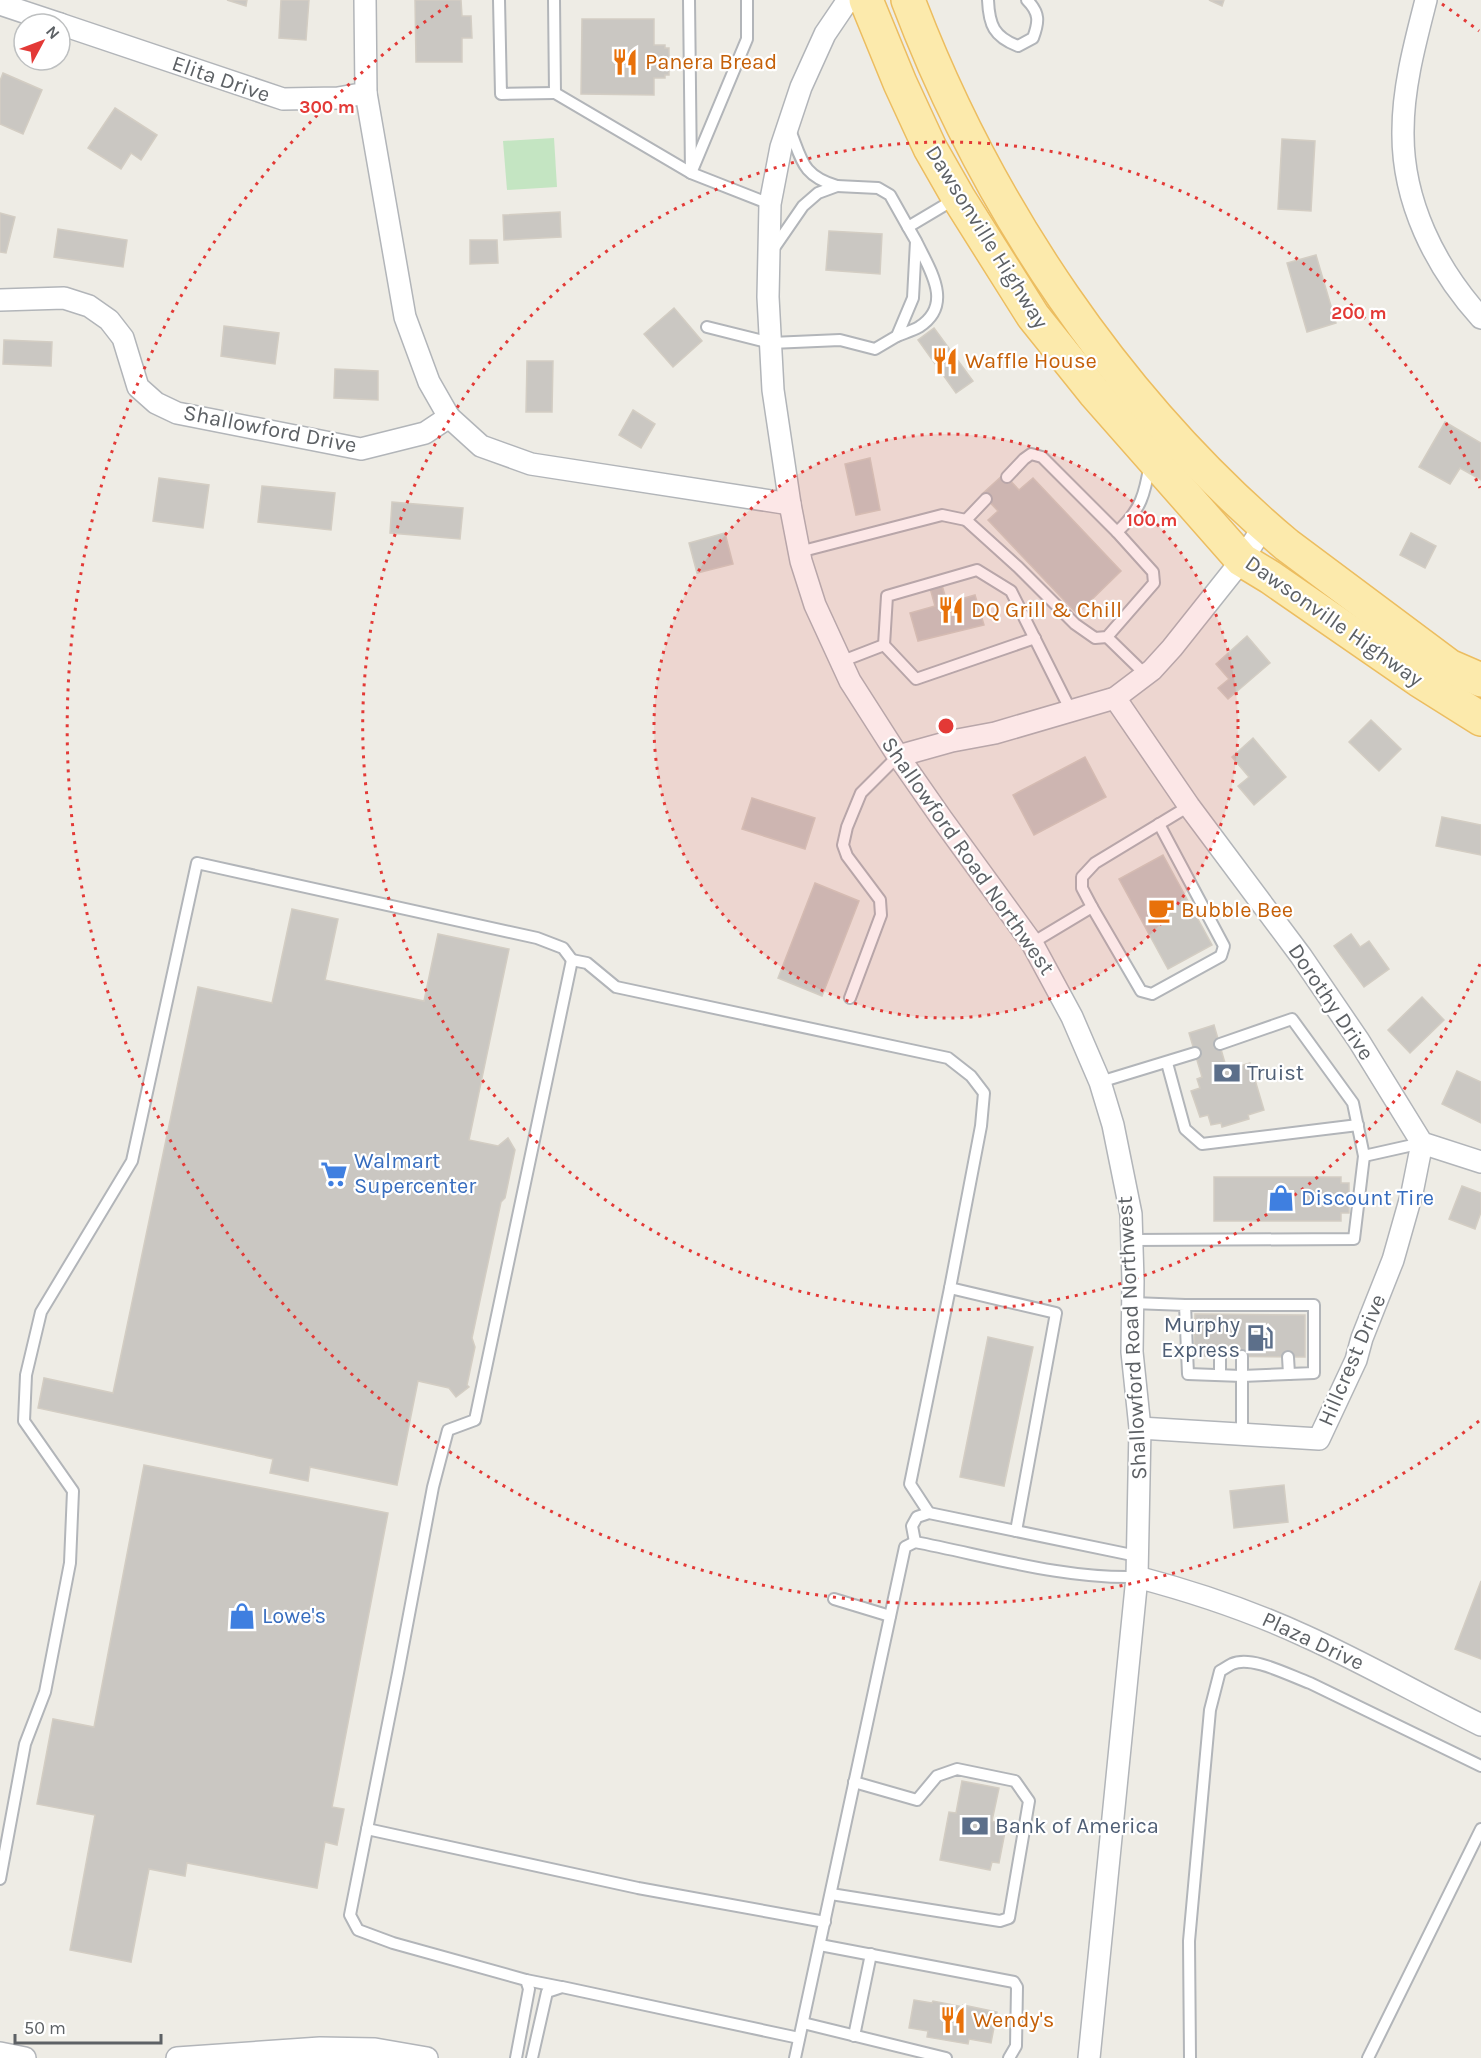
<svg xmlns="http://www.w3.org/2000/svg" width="1481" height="2058" font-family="Karla,sans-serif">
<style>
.green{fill:#c4e5c2}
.building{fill:#cac7c2;stroke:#d3cdc3;stroke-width:1.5}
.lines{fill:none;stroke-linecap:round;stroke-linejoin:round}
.lane-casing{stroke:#b2b5b9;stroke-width:14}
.street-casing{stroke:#b2b5b9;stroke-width:24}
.primary-casing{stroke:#ecbd60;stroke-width:36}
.lane{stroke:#fff;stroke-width:10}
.street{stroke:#fff;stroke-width:21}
.primary{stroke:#fceaac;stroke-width:33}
.ring{fill:none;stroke:#e33936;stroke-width:3;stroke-dasharray:3 6}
.labels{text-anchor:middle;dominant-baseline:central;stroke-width:4.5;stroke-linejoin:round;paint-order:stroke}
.food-label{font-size:22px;fill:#c56008;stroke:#fff;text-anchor:start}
.street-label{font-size:22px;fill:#5d6165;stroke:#fff}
.service-label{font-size:22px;fill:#4e5e75;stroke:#fff;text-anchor:start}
.shop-label{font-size:22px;fill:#366cbe;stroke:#fff;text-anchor:start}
.centre{fill:#e33936;stroke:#fff;stroke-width:3}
.ring-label{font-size:18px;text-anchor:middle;font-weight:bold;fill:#e33936;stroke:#fff;stroke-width:4.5;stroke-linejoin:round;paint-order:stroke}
</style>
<rect width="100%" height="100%" fill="#eeece5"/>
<path class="green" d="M554,138L557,187L507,190L503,141Z"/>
<g class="building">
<path d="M227,0H247L246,6Z"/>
<path d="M281,0H309L306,40L279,38Z"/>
<path d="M415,0H461L462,16H471L472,38H462V62H416Z"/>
<path d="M1209,0H1224L1222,6Z"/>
<path d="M582,19H654V45H665V48H669V75H665V78H654V95L581,94Z"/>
<path d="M3,73L42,90L23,134L0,124V81Z"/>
<path d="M115,108L157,135L141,160L131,153L121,169L88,148Z"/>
<path d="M1282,139L1315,141L1311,211L1278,209Z"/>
<path d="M560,212L561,237L504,240L503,215Z"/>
<path d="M0,213L15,217L6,253L0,252Z"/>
<path d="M58,229L127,240L123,267L54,257Z"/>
<path d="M829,231L882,234L880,274L826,270Z"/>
<path d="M470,240H497L498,263L470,264Z"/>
<path d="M1316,255L1336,323L1307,332L1287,263Z"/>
<path d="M674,308L702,341L673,367L644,334Z"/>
<path d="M224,326L279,333L275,364L221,356Z"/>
<path d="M934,328L973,381L956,393L918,340Z"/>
<path d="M4,340L52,342L51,366L3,364Z"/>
<path d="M527,361H553L552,412H526Z"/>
<path d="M335,369L378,371V400L334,398Z"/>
<path d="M633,410L655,424L641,448L619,435Z"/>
<path d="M1445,422L1481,443V480L1460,468L1450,484L1419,467Z"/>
<path d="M870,458L880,510L856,515L845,464Z"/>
<path d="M1004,474L1019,490L1033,478L1121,571L1077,614L988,520L998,511L982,494Z"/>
<path d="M159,478L209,485L203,528L153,521Z"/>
<path d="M262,486L335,493L331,530L258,522Z"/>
<path d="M392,502L463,508L460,539L390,533Z"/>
<path d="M725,533L733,564L697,573L689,543Z"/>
<path d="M1411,533L1436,546L1425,568L1400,555Z"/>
<path d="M942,585L947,603L975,595L984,625L918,641L910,613L935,606L930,588Z"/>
<path d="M1247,636L1270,663L1228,699L1218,688L1229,679L1216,664Z"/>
<path d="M1371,720L1401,749L1379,771L1349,742Z"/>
<path d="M1253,738L1286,777L1254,805L1238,786L1249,777L1232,757Z"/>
<path d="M1085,757L1106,797L1034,835L1013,795Z"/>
<path d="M752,798L815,818L805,849L742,829Z"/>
<path d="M1442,817L1481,825V855L1436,846Z"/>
<path d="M1163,855L1212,945L1168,969L1119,879Z"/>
<path d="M815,883L859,901L822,996L778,978Z"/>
<path d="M292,909L338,919L325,980L424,1001L438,934L509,949L469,1140L498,1146L508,1138L515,1150L505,1198L501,1202L472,1338L475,1347L467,1385L469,1387L456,1397L449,1388L418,1381L397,1485L310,1467L308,1481L270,1473L273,1459L38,1408L44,1378L113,1393L198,987L272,1003Z"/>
<path d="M1351,934L1360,947L1369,941L1389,969L1364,987L1334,946Z"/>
<path d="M1422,997L1444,1020L1410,1053L1388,1030Z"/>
<path d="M1214,1025L1227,1070L1250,1063L1264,1110L1248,1115L1249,1119L1222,1127L1221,1123L1211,1125L1208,1115L1200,1117L1191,1091L1200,1088L1197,1079L1202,1077L1189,1033Z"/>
<path d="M1457,1071L1481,1082V1123L1442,1104Z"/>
<path d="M1214,1177H1341V1183H1349V1213H1341V1221H1214Z"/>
<path d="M1462,1186L1481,1193V1212L1475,1229L1449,1219Z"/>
<path d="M1195,1314L1305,1315V1357L1194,1356Z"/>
<path d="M988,1337L1033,1347L1004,1486L960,1477Z"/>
<path d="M144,1465L388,1513L332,1807L344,1809L337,1845L325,1842L317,1888L187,1863L185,1876L149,1869L131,1962L70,1950L95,1815L37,1804L53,1719L94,1727Z"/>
<path d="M1284,1485L1288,1522L1234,1528L1230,1491Z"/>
<path d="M1481,1581V1659L1455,1649Z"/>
<path d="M962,1781L999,1788L992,1821L1006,1827L999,1863L992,1862L990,1870L940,1860L949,1812L956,1813Z"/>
<path d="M914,2000L932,2003L933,2001L959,2006L958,2011H962L963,2005L997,2012L991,2043L969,2039L968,2044L927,2037L928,2031L909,2028Z"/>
</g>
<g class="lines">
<defs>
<g id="lane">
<path d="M499,0L501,94L555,93"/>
<path d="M554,0L555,93L691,173L747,39V0"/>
<path d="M689,0L691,173L770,204"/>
<path d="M988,0C989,25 994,37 1018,46L1033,38C1039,22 1040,13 1027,0"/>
<path d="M837,186L878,188L890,195L908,227"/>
<path d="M772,251L803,206L818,193L837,186C802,176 802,160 790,130"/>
<path d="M707,327L771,343L840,340L875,349L897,336L913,298L916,241L908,227L955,199"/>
<path d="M897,336C904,333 912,331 919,327C954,305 930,270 917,243"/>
<path d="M1007,477L1024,459L1031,454L1042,457L1117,532C1141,510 1145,494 1150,463"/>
<path d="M986,499L966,520L1018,567L1075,624L1095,638L1107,637L1154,583L1153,572L1117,532"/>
<path d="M799,552L942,515L966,520"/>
<path d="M1107,637L1145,674"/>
<path d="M884,645L916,679L1035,638"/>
<path d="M840,662L884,645L887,596L977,570L1011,591L1071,711"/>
<path d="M1092,907L1141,991L1152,994L1221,956L1224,946L1159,824"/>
<path d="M1032,943L1092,907L1082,888V877L1095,863L1189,806"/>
<path d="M850,998L881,915L880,900L847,856L843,845L847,827L861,793L898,756"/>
<path d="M1220,1044L1292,1019L1353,1103L1364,1156L1422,1143"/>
<path d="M1167,1063L1185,1129L1202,1144L1358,1125"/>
<path d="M1100,1082L1195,1053"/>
<path d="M1132,1240L1354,1239L1364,1156"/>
<path d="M1133,1303L1185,1305L1188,1374L1242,1376L1314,1373V1305H1185"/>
<path d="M1220,1356V1375"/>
<path d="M1288,1357L1289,1374"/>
<path d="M1242,1434V1356"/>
<path d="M929,1513L910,1484L950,1288"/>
<path d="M915,1542L912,1526L917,1517L929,1513L1137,1556"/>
<path d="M834,1599L890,1616"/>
<path d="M367,1829L638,1888L825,1922"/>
<path d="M0,1879L25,1744L45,1692L70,1563L73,1491L24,1421L26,1375L41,1312L132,1161L197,863L537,938L563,948L572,960"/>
<path d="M831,1894L1000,1921L1009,1918L1029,1801L1015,1781L957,1769L937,1776L917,1800L854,1782"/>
<path d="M820,1945L1014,1982L1017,1987L1016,2046L1009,2058"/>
<path d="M526,1980L561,1987"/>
<path d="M803,2023L946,2058"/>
<path d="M854,2036L871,1954"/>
<path d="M516,2058L529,1989L526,1980L393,1943L358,1930L350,1915L398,1673L433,1487L448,1430L475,1420L572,960L587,963L616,987L948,1058L971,1076L984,1093L981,1126L950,1288L1056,1313L1016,1531"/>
<path d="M532,2058L547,1992L562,1987L799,2038"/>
<path d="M795,2058L905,1547L915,1542C988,1556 1062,1579 1137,1577"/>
<path d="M1190,2058L1189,1941L1210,1710L1220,1671C1224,1669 1228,1666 1232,1664C1252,1655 1290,1676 1310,1683L1481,1766"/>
<path d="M1368,2058L1481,1829"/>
</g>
<g id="street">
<path d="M848,0L825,34L801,87L781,147L770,204L768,297L773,390L790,504L801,561L815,605L850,681L898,756L942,819L1032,943L1072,1017L1100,1082L1113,1125L1131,1214L1133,1281L1132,1352L1140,1428L1137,1577L1089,2058"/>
<path d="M1426,0C1415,43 1403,87 1403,131C1402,201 1435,267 1481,318"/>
<path d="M0,4L60,24"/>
<path d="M60,24L283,99L338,98L366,93L365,0"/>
<path d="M366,93L405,317L429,382L449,417"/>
<path d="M0,300L64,298L89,306L109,320L123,338L138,387L156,403L177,413L361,449L425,433L449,417L481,446L531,464L790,504"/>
<path d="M1115,698L1189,806L1301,956L1359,1041L1422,1143L1481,1162"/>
<path d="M898,756L952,741L995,733L1115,698L1152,670L1172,648L1242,560L1264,526"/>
<path d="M1140,1428L1319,1439L1356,1360L1362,1338L1393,1260L1412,1193L1422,1143"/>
<path d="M1137,1577C1194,1592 1251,1611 1305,1636C1365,1663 1422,1696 1481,1725"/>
<path d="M0,2053L25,2058"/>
<path d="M177,2058L320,2048L375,2049L427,2058"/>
</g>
<g id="primary">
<path d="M866,0L900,83L930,148L958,197L1033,316L1094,392L1242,560L1270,577L1419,680L1481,719"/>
<path d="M908,0C986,206 1118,403 1287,545L1449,666L1481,680"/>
</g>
</defs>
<use href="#lane" class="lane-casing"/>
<use href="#street" class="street-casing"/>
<use href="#primary" class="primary-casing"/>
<use href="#lane" class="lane"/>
<use href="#street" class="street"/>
<use href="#primary" class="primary"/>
</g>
<circle cx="946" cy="726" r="292" fill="#e33936" fill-opacity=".12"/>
<g class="ring">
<circle cx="946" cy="726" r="292"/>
<path d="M1480 964A584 584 0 1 1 1480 488"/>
<path d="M1479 1421A876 876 0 1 1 450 4M1442 4A876 876 0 0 1 1479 31"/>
</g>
<defs>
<symbol id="restaurant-bare" viewBox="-9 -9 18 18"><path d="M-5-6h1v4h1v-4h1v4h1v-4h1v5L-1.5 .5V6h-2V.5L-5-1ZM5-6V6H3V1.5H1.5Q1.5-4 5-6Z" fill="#e8710a" stroke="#fff" stroke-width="2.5" paint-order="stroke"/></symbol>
<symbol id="cafe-bare" viewBox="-9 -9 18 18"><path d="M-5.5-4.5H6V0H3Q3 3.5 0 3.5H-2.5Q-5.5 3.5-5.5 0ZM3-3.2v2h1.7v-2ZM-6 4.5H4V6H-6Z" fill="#e8710a" stroke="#fff" stroke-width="2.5" paint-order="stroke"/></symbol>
<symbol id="bank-bare" viewBox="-9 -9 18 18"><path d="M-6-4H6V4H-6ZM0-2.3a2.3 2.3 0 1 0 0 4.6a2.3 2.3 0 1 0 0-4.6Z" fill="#5c6f8a" stroke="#fff" stroke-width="2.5" paint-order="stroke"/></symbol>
<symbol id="supermarket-bare" viewBox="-9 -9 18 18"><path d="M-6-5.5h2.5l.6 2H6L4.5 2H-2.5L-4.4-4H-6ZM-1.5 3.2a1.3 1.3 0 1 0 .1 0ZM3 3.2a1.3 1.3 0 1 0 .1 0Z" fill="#3f7fe0" stroke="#fff" stroke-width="2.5" paint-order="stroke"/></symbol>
<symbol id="shop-bare" viewBox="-9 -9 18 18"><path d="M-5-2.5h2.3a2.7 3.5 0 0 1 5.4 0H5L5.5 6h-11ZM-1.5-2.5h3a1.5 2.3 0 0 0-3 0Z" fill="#3f7fe0" stroke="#fff" stroke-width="2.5" paint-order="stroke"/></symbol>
<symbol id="fuel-bare" viewBox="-9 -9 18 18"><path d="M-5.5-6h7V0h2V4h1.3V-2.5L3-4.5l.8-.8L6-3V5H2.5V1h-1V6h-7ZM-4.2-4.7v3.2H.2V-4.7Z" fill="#5c6f8a" stroke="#fff" stroke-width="2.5" paint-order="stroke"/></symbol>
</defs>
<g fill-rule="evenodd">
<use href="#restaurant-bare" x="606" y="43" width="38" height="38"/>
<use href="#restaurant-bare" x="926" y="342" width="38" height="38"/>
<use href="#restaurant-bare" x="932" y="591" width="38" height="38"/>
<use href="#cafe-bare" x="1142" y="891" width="38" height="38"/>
<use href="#bank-bare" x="1208" y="1054" width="38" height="38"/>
<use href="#supermarket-bare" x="315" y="1155" width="38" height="38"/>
<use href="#shop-bare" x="1262" y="1179" width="38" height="38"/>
<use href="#fuel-bare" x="1241" y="1319" width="38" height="38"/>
<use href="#shop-bare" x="223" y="1597" width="38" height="38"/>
<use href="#bank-bare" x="956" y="1807" width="38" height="38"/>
<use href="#restaurant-bare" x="934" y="2001" width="38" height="38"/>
</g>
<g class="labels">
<g class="food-label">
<text x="645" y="62">Panera Bread</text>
<text x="965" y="361">Waffle House</text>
<text x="971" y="610">DQ Grill &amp; Chill</text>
<text x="1181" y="910">Bubble Bee</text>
<text x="973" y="2020">Wendy's</text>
</g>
<g class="street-label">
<text transform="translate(221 79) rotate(19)">Elita Drive</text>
<text transform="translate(987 237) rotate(58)">Dawsonville Highway</text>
<text transform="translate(270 429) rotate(11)">Shallowford Drive</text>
<text transform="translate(1334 621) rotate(35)">Dawsonville Highway</text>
<text transform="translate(968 856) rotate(55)">Shallowford Road Northwest</text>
<text transform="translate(1331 1002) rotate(56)">Dorothy Drive</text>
<text transform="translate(1132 1338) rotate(-93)">Shallowford Road Northwest</text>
<text transform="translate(1352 1360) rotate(-67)">Hillcrest Drive</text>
<text transform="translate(1313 1641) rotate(25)">Plaza Drive</text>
</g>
<g class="service-label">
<text x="1247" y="1073">Truist</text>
<text x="1240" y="1325" text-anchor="end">Murphy<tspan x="1240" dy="25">Express</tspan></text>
<text x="995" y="1826">Bank of America</text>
</g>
<g class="shop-label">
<text x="354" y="1161">Walmart<tspan x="354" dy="25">Supercenter</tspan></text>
<text x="1301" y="1198">Discount Tire</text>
<text x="262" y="1616">Lowe's</text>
</g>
</g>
<circle cx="946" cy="726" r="9" class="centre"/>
<g class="ring-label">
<text x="327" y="113">300 m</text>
<text x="1359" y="319">200 m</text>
<text x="1152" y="526">100 m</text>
</g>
<g transform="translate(42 42) rotate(49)"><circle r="28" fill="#ffffff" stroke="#bec0c1" stroke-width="1.5"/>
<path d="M0-4.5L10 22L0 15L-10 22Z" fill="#e33936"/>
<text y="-9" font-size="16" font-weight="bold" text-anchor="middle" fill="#5d6165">N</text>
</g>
<path d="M15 2034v9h146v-9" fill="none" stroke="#5d6165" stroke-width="3"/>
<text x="24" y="2034" font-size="18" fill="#5d6165" stroke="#ffffff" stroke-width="4.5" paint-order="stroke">50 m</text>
</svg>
